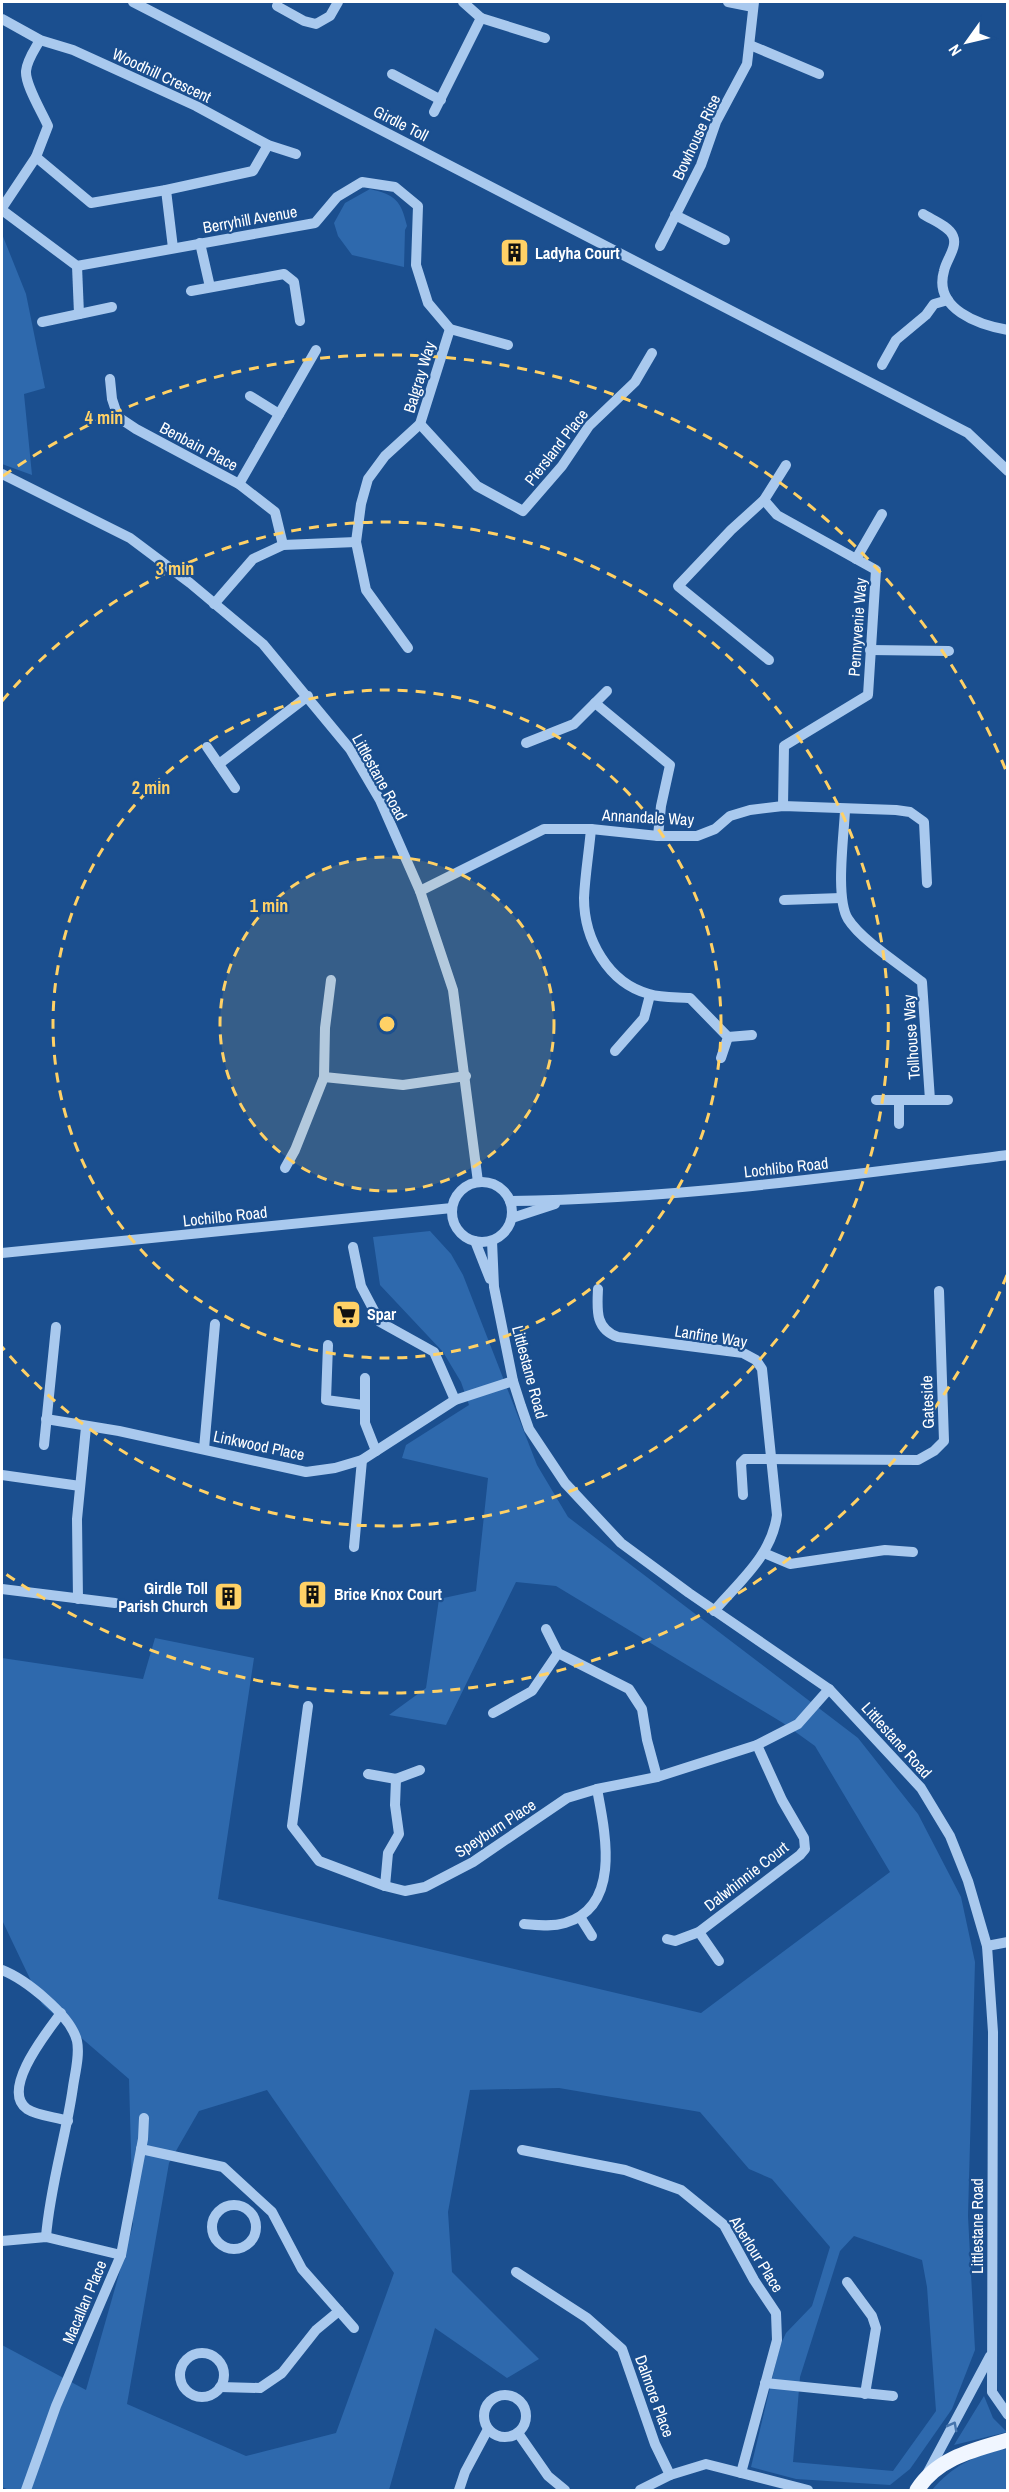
<svg xmlns="http://www.w3.org/2000/svg" width="1009" height="2492" font-family="'Archivo Narrow',sans-serif">
<style>
.green{fill:#2e69ad;fill-rule:evenodd}
.lines{fill:none;stroke-linecap:round;stroke-linejoin:round}
.minor{stroke:#a9c9ee;stroke-width:10}
.major{stroke:#f0f6ff;stroke-width:15}
.oneway{stroke:#4674ac}
.ring{fill:none;stroke:#ffd166;stroke-width:3;stroke-dasharray:10 8}
.labels{text-anchor:middle;dominant-baseline:central;stroke-width:4.5;stroke-linejoin:round;paint-order:stroke}
.street-label{font-size:16px;fill:#fff;stroke:#1b4f8f}
.poi-label{font-size:16px;font-weight:bold;fill:#fff;stroke:#1b4f8f;text-anchor:start}
.centre{fill:#ffd166;stroke:#1b4f8f;stroke-width:3}
.ring-label{font-size:18px;text-anchor:middle;font-weight:bold;fill:#ffd166;stroke:#1b4f8f;stroke-width:4.5;stroke-linejoin:round;paint-order:stroke}
</style>
<rect width="100%" height="100%" fill="#1b4f8f"/>
<g class="green">
<path d="M370,189C396,195 401,201 407,226L405,230L404,267L352,255L338,236L334,223L345,203Z"/>
<path d="M2,234L26,294L45,388L24,394L32,475L2,464Z"/>
<path d="M430,1231L451,1254L463,1275L537,1465L568,1517L858,1738L918,1814L961,1897L975,1962L968,2216L975,2350L952,2409L910,2469L890,2485L796,2479L751,2467L780,2346L786,2333L812,2306L830,2247L772,2179L749,2169L700,2112L559,2088L470,2090L448,2212L452,2272L539,2359L507,2378L435,2328L389,2490H9L2,2487V2345L86,2390L133,2225L129,2079L42,2004L2,1920V1658L143,1679L155,1638L254,1658L218,1899L701,2013L890,1872L815,1746L783,1723L556,1586L516,1582L446,1725L389,1715L426,1688L439,1599L476,1591L488,1478L402,1458L406,1445L469,1405L461,1382L443,1352L380,1285L373,1237ZM267,2090L394,2273L336,2433L246,2456L127,2404L169,2163L199,2111ZM854,2236L922,2260L927,2287L936,2411L893,2471L793,2462L800,2377L840,2251Z"/>
<path d="M984,2396L993,2418L1007,2432L954,2445Z"/>
<path d="M1007,2449V2490H932C951,2467 977,2453 1007,2449Z"/>
</g>
<g class="lines">
<g class="minor">
<path d="M133,2L968,433L1008,471"/>
<path d="M728,2L753,7"/>
<path d="M277,6L304,21L316,24L330,16L338,2"/>
<path d="M481,18L545,38"/>
<path d="M2,19L40,40L73,50L196,106L268,145L296,154"/>
<path d="M750,45L819,74"/>
<path d="M392,74L441,100"/>
<path d="M434,112L481,18L463,2"/>
<path d="M36,157L91,203L166,190L253,171L268,145"/>
<path d="M166,190L173,248"/>
<path d="M2,208L36,157L48,126C42,112 25,85 26,71C27,60 35,49 40,40"/>
<path d="M2,210L77,266L315,223L337,197L362,182L395,187L418,206L416,265L428,303L450,329L508,345"/>
<path d="M923,214C932,220 949,226 953,236C958,247 946,260 944,271C933,309 979,325 1008,330"/>
<path d="M675,215L725,240"/>
<path d="M200,243L210,287"/>
<path d="M660,246L701,165L716,122L747,64L754,2"/>
<path d="M77,266L79,314"/>
<path d="M191,291L284,274L294,282L300,321"/>
<path d="M42,322L112,307"/>
<path d="M882,365L896,340L926,315L934,304L948,300"/>
<path d="M110,379L112,399L118,417L136,429L239,484L275,512L283,545"/>
<path d="M250,396L279,414"/>
<path d="M420,424L477,486L523,511L562,466L589,426L635,382L652,353"/>
<path d="M2,474L130,538L190,583L263,644L350,749L380,800L420,891L453,990L478,1182"/>
<path d="M239,484L316,350"/>
<path d="M764,500L777,515L876,570L868,695L784,746L783,806"/>
<path d="M856,559L882,514"/>
<path d="M214,604L253,559L283,545L356,542"/>
<path d="M408,648L366,590L356,542L361,504L368,479L385,456L420,424L450,329"/>
<path d="M870,650L949,651"/>
<path d="M769,660L678,586L731,530L764,500L786,465"/>
<path d="M595,703L670,765L661,806L658,836"/>
<path d="M526,743L574,724L607,691"/>
<path d="M207,747L235,788"/>
<path d="M219,764L308,696"/>
<path d="M845,810C844,836 835,898 848,919C861,940 902,966 922,982L930,1100H876"/>
<path d="M591,829C589,852 585,875 584,898C584,939 608,983 649,994C661,998 677,997 690,998L728,1037L721,1058"/>
<path d="M420,891L544,829H591L658,836H697L715,829L730,816L750,810L783,806L896,810L910,812L924,822L927,883"/>
<path d="M784,900L841,898"/>
<path d="M331,980L325,1028L324,1077L403,1085L466,1076"/>
<path d="M728,1037L752,1035"/>
<path d="M615,1051L644,1018L650,995"/>
<path d="M899,1100V1124"/>
<path d="M930,1100H948"/>
<path d="M285,1168L295,1150L324,1077"/>
<circle cx="482" cy="1212" r="30"/>
<path d="M510,1201C677,1199 842,1176 1008,1155"/>
<path d="M512,1218L555,1204"/>
<path d="M475,1241L490,1279"/>
<path d="M492,1241L494,1287L513,1381L521,1406L529,1429L565,1483L621,1543L689,1593L829,1689L921,1788L950,1836L968,1881L987,1946L993,2032L992,2392L1008,2415"/>
<path d="M353,1247L361,1286L380,1322L434,1352L455,1400"/>
<path d="M2,1253L452,1208"/>
<path d="M598,1289C597,1310 595,1329 618,1337L743,1353L756,1360L762,1369L777,1515C772,1555 740,1581 714,1611"/>
<path d="M328,1345L326,1400L363,1405"/>
<path d="M365,1378V1423L376,1451"/>
<path d="M46,1419L119,1431L306,1472L335,1468L362,1460L455,1400L513,1381"/>
<path d="M44,1445L56,1327"/>
<path d="M204,1449L215,1324"/>
<path d="M2,1475L80,1486"/>
<path d="M743,1495L741,1463L745,1459L918,1460L934,1451L944,1441L939,1291"/>
<path d="M354,1547L362,1460"/>
<path d="M764,1553L790,1564L885,1550L913,1552"/>
<path d="M2,1589L115,1603"/>
<path d="M78,1599L77,1519L86,1427"/>
<path d="M546,1629L558,1653L629,1689L642,1709L647,1740L657,1777"/>
<path d="M308,1706L292,1826L319,1861L385,1886L405,1891L425,1887L473,1862L567,1798L597,1789L657,1777L757,1745L798,1724L829,1689"/>
<path d="M493,1713L532,1691L558,1653"/>
<path d="M368,1774L396,1779L420,1770"/>
<path d="M385,1886L388,1853L399,1834L395,1805L396,1779"/>
<path d="M580,1917L592,1936"/>
<path d="M524,1924C538,1925 552,1927 565,1923C622,1906 605,1832 597,1789"/>
<path d="M699,1932L719,1961"/>
<path d="M667,1939L675,1941L699,1932L800,1855L805,1849L804,1838L782,1800L757,1745"/>
<path d="M987,1946L1008,1942"/>
<path d="M2,1970C25,1979 71,2015 77,2041C80,2055 75,2073 73,2087C66,2137 50,2186 46,2237"/>
<path d="M61,2013C47,2032 0,2090 27,2109C38,2116 56,2117 68,2121"/>
<path d="M141,2149L223,2167L272,2212L302,2269L354,2328"/>
<path d="M522,2150L625,2170L681,2190L724,2225L754,2280L776,2313L777,2340L741,2473"/>
<circle cx="234" cy="2227" r="22"/>
<path d="M2,2241L46,2237L121,2255"/>
<path d="M516,2272L587,2318L622,2349L655,2444L670,2475"/>
<path d="M847,2282L872,2316L876,2328L865,2394"/>
<circle cx="202" cy="2375" r="22"/>
<path d="M765,2383L893,2396"/>
<path d="M220,2387L260,2388L282,2373L316,2330L339,2311"/>
<circle cx="505" cy="2416" r="21"/>
<path d="M518,2433L548,2476L565,2490"/>
<path d="M928,2472L990,2356"/>
<path d="M26,2490L56,2406L121,2255L143,2139L144,2118"/>
<path d="M459,2490L465,2472L488,2429"/>
<path d="M640,2490L670,2475L706,2464L808,2490"/>
</g>
<path class="major" d="M917,2490C937,2458 973,2450 1008,2440"/>
</g>
<defs><path id="oneway-chevron" d="M-2-3.5L2.5 0L-2 3.5" fill="none" stroke-width="1.6" stroke-linecap="round" stroke-linejoin="round" transform="scale(1.5)"/></defs>
<use class="oneway" href="#oneway-chevron" transform="translate(953 2426) rotate(-62)"/>
<circle cx="387" cy="1024" r="167" fill="#ffd166" fill-opacity=".12"/>
<g class="ring">
<circle cx="387" cy="1024" r="167"/>
<circle cx="387" cy="1024" r="334"/>
<path d="M2 701A502 502 0 1 1 2 1347"/>
<path d="M1007 1275A669 669 0 0 1 3 1572M3 476A669 669 0 0 1 1007 773"/>
</g>
<defs>
<symbol id="building-square" viewBox="-11 -11 22 22"><rect x="-9" y="-9" width="18" height="18" rx="4" fill="#ffd166" stroke="#1b4f8f"/><path d="M-4-6H4V6H1V3H-1V6H-4ZM-2.5-4.3h1.7v1.8h-1.7ZM.8-4.3h1.7v1.8H.8ZM-2.5-1h1.7V.8h-1.7ZM.8-1h1.7V.8H.8Z" fill="#111"/></symbol>
<symbol id="supermarket-square" viewBox="-11 -11 22 22"><rect x="-9" y="-9" width="18" height="18" rx="4" fill="#ffd166" stroke="#1b4f8f"/><path d="M-6-5.5h2.5l.6 2H6L4.5 2H-2.5L-4.4-4H-6ZM-1.5 3.2a1.3 1.3 0 1 0 .1 0ZM3 3.2a1.3 1.3 0 1 0 .1 0Z" fill="#111"/></symbol>
</defs>
<g fill-rule="evenodd">
<use href="#building-square" x="498" y="236" width="33" height="33"/>
<use href="#supermarket-square" x="330" y="1298" width="33" height="33"/>
<use href="#building-square" x="296" y="1578" width="33" height="33"/>
<use href="#building-square" x="212" y="1580" width="33" height="33"/>
</g>
<g class="labels">
<g class="street-label">
<text transform="translate(162 75) rotate(25)">Woodhill Crescent</text>
<text transform="translate(401 123) rotate(27)">Girdle Toll</text>
<text transform="translate(696 137) rotate(-65)">Bowhouse Rise</text>
<text transform="translate(250 219) rotate(-10)">Berryhill Avenue</text>
<text transform="translate(419 377) rotate(-73)">Balgray Way</text>
<text transform="translate(199 446) rotate(28)">Benbain Place</text>
<text transform="translate(556 447) rotate(-52)">Piersland Place</text>
<text transform="translate(857 627) rotate(-86)">Pennyvenie Way</text>
<text transform="translate(380 777) rotate(61)">Littlestane Road</text>
<text transform="translate(648 817) rotate(3)">Annandale Way</text>
<text transform="translate(911 1037) rotate(-94)">Tollhouse Way</text>
<text transform="translate(786 1167) rotate(-6)">Lochlibo Road</text>
<text transform="translate(225 1216) rotate(-6)">Lochilbo Road</text>
<text transform="translate(711 1336) rotate(9)">Lanfine Way</text>
<text transform="translate(530 1372) rotate(75)">Littlestane Road</text>
<text transform="translate(927 1402) rotate(-92)">Gateside</text>
<text transform="translate(259 1445) rotate(12)">Linkwood Place</text>
<text transform="translate(897 1740) rotate(48)">Littlestane Road</text>
<text transform="translate(495 1828) rotate(-33)">Speyburn Place</text>
<text transform="translate(746 1876) rotate(-38)">Dalwhinnie Court</text>
<text transform="translate(977 2226) rotate(-90)">Littlestane Road</text>
<text transform="translate(757 2254) rotate(58)">Aberlour Place</text>
<text transform="translate(84 2302) rotate(-67)">Macallan Place</text>
<text transform="translate(655 2396) rotate(70)">Dalmore Place</text>
</g>
<g class="poi-label">
<text x="535" y="253">Ladyha Court</text>
<text x="367" y="1314">Spar</text>
<text x="208" y="1588" text-anchor="end">Girdle Toll<tspan x="208" dy="18">Parish Church</tspan></text>
<text x="334" y="1594">Brice Knox Court</text>
</g>
</g>
<circle cx="387" cy="1024" r="9" class="centre"/>
<g class="ring-label">
<text x="104" y="424">4 min</text>
<text x="175" y="575">3 min</text>
<text x="151" y="794">2 min</text>
<text x="269" y="912">1 min</text>
</g>
<rect width="1009" height="2492" fill="none" stroke="#ffffff" stroke-width="6"/>
<g transform="translate(967 42) rotate(236)" stroke="#1b4f8f" stroke-width="4.5" paint-order="stroke">
<path d="M0-4.5L10 22L0 15L-10 22Z" fill="#ffffff"/>
<text y="-9" font-size="16" font-weight="bold" text-anchor="middle" fill="#ffffff">N</text>
</g>
</svg>
